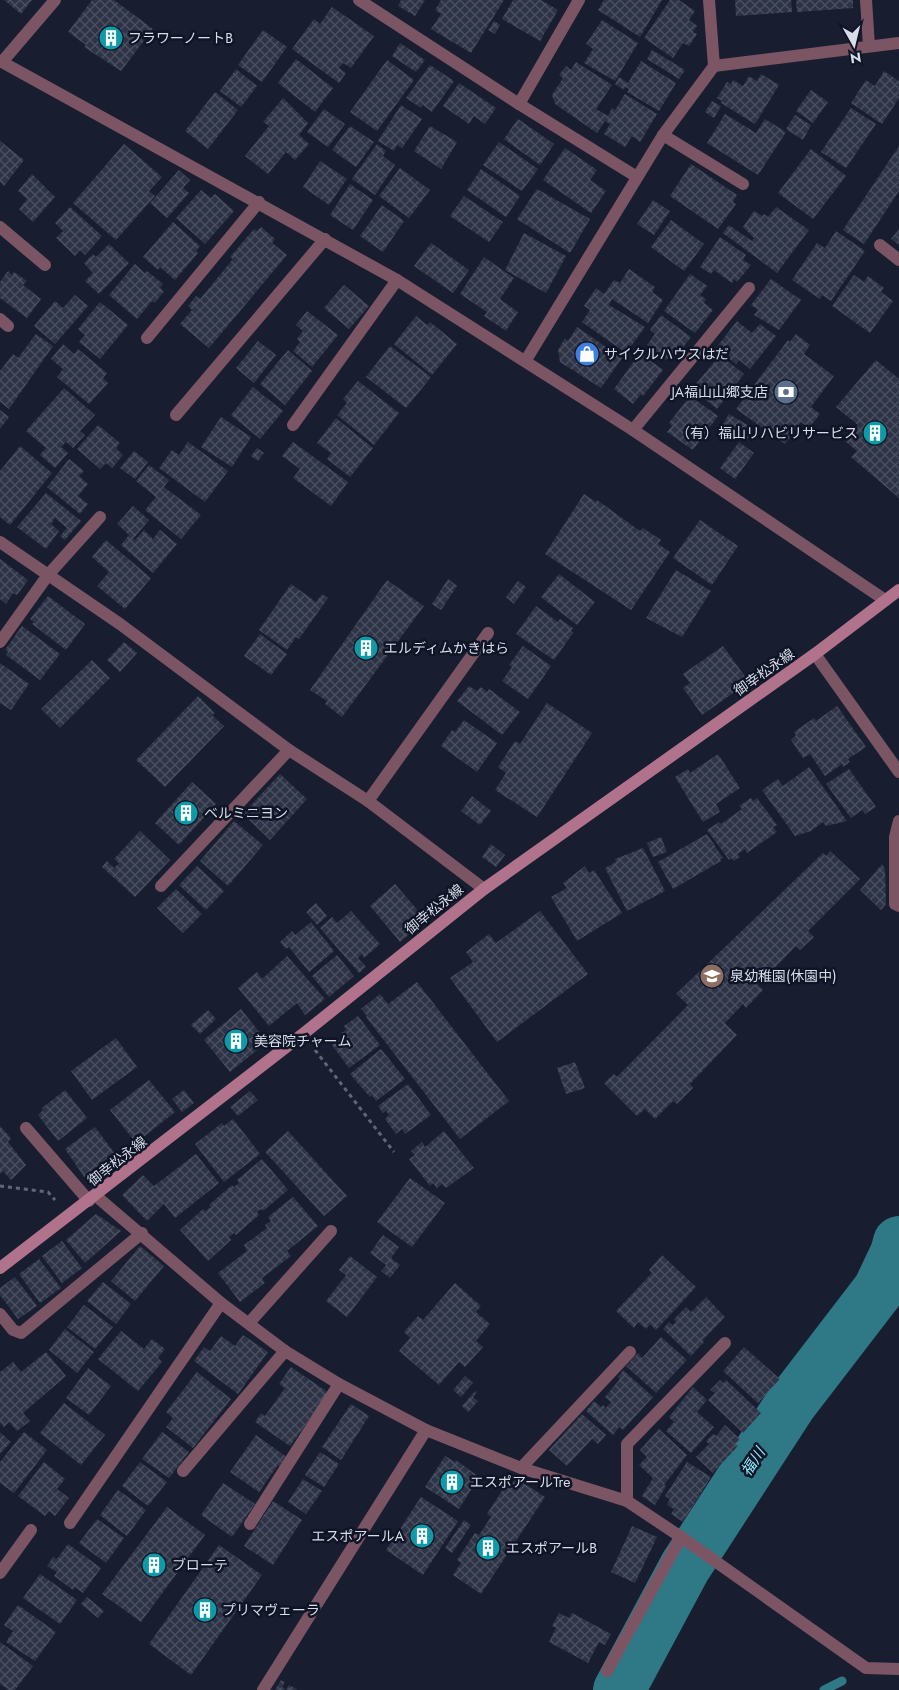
<svg xmlns="http://www.w3.org/2000/svg" width="899" height="1690" font-family="Jost,'Noto Sans JP',sans-serif">
<style>
.lines{fill:none;stroke-linecap:round;stroke-linejoin:round}
.stream{stroke:#2f7986;stroke-width:9}
.river{stroke:#2f7986;stroke-width:52}
.building{fill:url(#building-cross-hatch)}
.path{stroke:#616676;stroke-width:3;stroke-dasharray:4 4;stroke-linecap:butt}
.lane{stroke:#7c5565;stroke-width:12}
.street{stroke:#7c5565;stroke-width:12}
.secondary{stroke:#b1738c;stroke-width:12}
.labels{text-anchor:middle;dominant-baseline:central;stroke-width:5;stroke-linejoin:round;paint-order:stroke}
.poi-label{font-size:14px;fill:#d9dde9;stroke:#0f1526;text-anchor:start}
.street-label{font-size:14px;fill:#d9dde9;stroke:#0f1526}
.water-label{font-size:15px;font-style:italic;fill:#8eecfd;stroke:#0f1526}
</style>
<defs>
<pattern id="building-cross-hatch" width="8" height="8" patternUnits="userSpaceOnUse" patternTransform="scale(1.25)"><rect width="8" height="8" fill="#2e3447"/><path d="M0 0l8 8M0 8l8-8" fill="none" stroke="#4c5162"/></pattern>
</defs>
<rect width="100%" height="100%" fill="#181e30"/>
<g class="lines">
<path class="stream" d="M824,1690L842,1681"/>
<path class="river" d="M619,1690L685,1567L790,1405L879,1289L896,1253L899,1242"/>
</g>
<g class="building">
<path d="M4,0H32L21,14Z"/>
<path d="M92,0H114L153,29L121,71L84,47L86,45L68,32Z"/>
<path d="M401,0H425L415,16L398,6Z"/>
<path d="M441,0H504L471,53L431,29L441,14L435,10Z"/>
<path d="M513,0H541L558,10L540,41L502,19Z"/>
<path d="M604,0H662L640,37L598,10Z"/>
<path d="M670,0H679L695,11L689,20L697,26L693,32L697,34L689,46L683,43L673,58L644,38Z"/>
<path d="M735,0H791L792,12L736,16Z"/>
<path d="M796,0H853V8L797,12Z"/>
<path d="M332,7L374,36L351,68L343,63L339,68L346,73L339,83L292,49L314,19L320,24Z"/>
<path d="M602,20L638,43L615,81L584,63L593,49L586,44Z"/>
<path d="M494,21L500,25L495,34L488,30Z"/>
<path d="M263,30L287,47L262,82L238,65Z"/>
<path d="M400,43L425,60L416,72L392,56Z"/>
<path d="M652,50L685,70L679,79L647,59Z"/>
<path d="M296,59L333,88L315,112L278,83Z"/>
<path d="M387,60L414,80L377,131L350,112Z"/>
<path d="M641,61L676,83L659,111L627,92L629,89L625,87L624,90L615,84L619,77L628,83Z"/>
<path d="M576,62L612,85L596,109L608,116L612,108L615,110L625,94L657,114L640,142L632,136L625,147L604,134L610,124L605,121L597,133L555,104L552,95L563,78L559,75L566,66L571,70Z"/>
<path d="M430,65L454,81L432,112L423,105L421,108L406,98Z"/>
<path d="M236,69L257,86L241,107L220,91Z"/>
<path d="M884,71L899,81V98L882,124L851,103L866,80L875,86Z"/>
<path d="M761,74L779,85L755,124L721,103L722,101L717,98L727,82L731,84L733,80L743,86L749,76L757,81Z"/>
<path d="M459,83L496,108L485,124L474,116L469,124L443,106Z"/>
<path d="M811,90L828,102L813,123L796,111Z"/>
<path d="M215,92L238,110L208,149L185,131Z"/>
<path d="M283,98L308,123L299,135L309,144L295,160L286,152L268,174L245,156L269,126L263,122Z"/>
<path d="M712,101L721,106L714,118L705,112Z"/>
<path d="M401,105L422,119L402,148L397,145L394,151L378,141Z"/>
<path d="M851,108L876,124L846,168L821,152Z"/>
<path d="M324,109L345,124L328,147L307,132Z"/>
<path d="M725,114L756,133L765,119L786,132L758,175L707,143Z"/>
<path d="M795,115L811,125L803,140L786,129Z"/>
<path d="M518,119L554,144L540,165L504,139Z"/>
<path d="M350,126L374,142L356,167L332,150Z"/>
<path d="M430,126L457,142L441,169L414,151Z"/>
<path d="M0,141L24,160L4,186L0,182Z"/>
<path d="M499,142L538,169L522,191L483,165Z"/>
<path d="M124,144L162,177L149,191L155,196L116,240L73,203Z"/>
<path d="M377,144L386,151L383,156L395,165L375,195L352,179Z"/>
<path d="M899,146V191L864,244L843,230Z"/>
<path d="M565,148L597,170L590,180L606,191L591,213L543,180Z"/>
<path d="M811,149L846,176L813,219L778,193Z"/>
<path d="M320,161L347,179L329,205L303,187Z"/>
<path d="M691,164L737,195L733,202L736,204L718,229L670,196Z"/>
<path d="M400,168L430,190L409,218L379,196Z"/>
<path d="M481,169L520,196L506,217L467,190Z"/>
<path d="M179,170L190,180L183,188L189,193L167,218L150,203Z"/>
<path d="M32,174L55,197L33,222L19,209L27,199L18,191Z"/>
<path d="M350,184L373,200L353,230L330,215Z"/>
<path d="M537,189L590,219L570,253L517,219Z"/>
<path d="M201,190L211,198L215,194L234,211L205,244L176,218Z"/>
<path d="M464,196L503,222L489,242L450,216Z"/>
<path d="M653,200L670,211L654,235L637,224Z"/>
<path d="M382,205L404,221L383,252L360,236Z"/>
<path d="M70,207L102,236L85,255L80,250L75,256L56,238L63,231L55,223Z"/>
<path d="M776,207L809,230L777,273L723,233L729,225L752,241L754,238L743,227L754,211L762,216L764,214L768,217Z"/>
<path d="M671,220L704,244L684,271L651,247Z"/>
<path d="M173,222L200,246L196,251L198,253L175,280L160,267L158,270L143,257Z"/>
<path d="M261,227L275,239L272,243L287,255L209,348L180,324L192,310L188,306L196,296L200,299L233,259L230,257L254,229L257,231Z"/>
<path d="M899,229V245L891,239Z"/>
<path d="M836,231L865,251L831,301L822,295L820,299L792,280L817,243L825,248Z"/>
<path d="M524,233L566,256L546,293L505,270Z"/>
<path d="M720,237L746,255L743,260L751,265L737,282L734,279L732,283L714,270L711,274L700,267Z"/>
<path d="M431,243L469,270L453,293L414,266Z"/>
<path d="M109,244L129,263L99,294L85,281L93,273L84,263L93,254L96,257Z"/>
<path d="M484,257L514,278L500,299L518,312L506,331L484,316L487,312L460,294Z"/>
<path d="M135,264L145,273L147,271L163,284L160,288L164,291L155,303L152,301L137,319L109,295Z"/>
<path d="M629,269L655,287L652,292L663,300L648,323L612,299L609,305L645,327L626,353L582,322L590,310L584,306L596,288L604,294L614,280L620,283Z"/>
<path d="M8,271L12,275L14,272L27,281L23,285L41,299L27,318L0,298V282Z"/>
<path d="M690,274L707,286L700,295L706,299L704,303L713,310L695,333L664,311Z"/>
<path d="M854,275L864,282L868,276L884,288L881,292L893,301L870,333L832,306Z"/>
<path d="M771,279L801,300L779,330L754,315L758,310L751,305Z"/>
<path d="M344,285L369,306L349,329L324,308Z"/>
<path d="M75,295L88,306L55,344L34,326L55,301L63,308Z"/>
<path d="M100,302L128,325L100,359L79,342L85,335L78,329Z"/>
<path d="M307,311L338,335L312,367L293,351L300,342L297,339L303,331L296,325Z"/>
<path d="M661,315L691,337L673,360L669,357L666,360L647,345L655,334L650,330Z"/>
<path d="M416,316L427,325L430,322L457,344L432,375L394,344Z"/>
<path d="M737,321L752,333L760,324L776,336L750,369L739,360L736,364L716,348Z"/>
<path d="M577,327L622,358L601,388L560,362L558,350L565,338L568,341Z"/>
<path d="M36,334L53,346L9,409L0,402V371L13,354L18,358Z"/>
<path d="M796,334L810,345L804,354L834,376L811,407L820,414L809,428L801,422L785,444L736,409L788,340L790,342Z"/>
<path d="M258,341L276,355L254,383L236,368Z"/>
<path d="M63,344L74,354L78,349L107,373L103,378L108,383L89,404L57,377L63,369L51,359Z"/>
<path d="M390,346L431,377L406,408L366,377Z"/>
<path d="M288,350L312,371L285,405L260,384Z"/>
<path d="M640,353L663,370L643,396L641,394L633,404L614,389Z"/>
<path d="M720,355L744,374L717,409L701,396L705,393L695,385Z"/>
<path d="M876,360L899,379V498L851,457L857,451L845,441L858,425L836,407Z"/>
<path d="M358,381L399,413L374,445L337,415L347,403L343,399Z"/>
<path d="M253,387L283,411L260,439L231,415Z"/>
<path d="M64,388L95,415L80,431L85,435L73,448L66,442L61,447L68,453L55,468L40,455L46,448L26,431Z"/>
<path d="M690,396L718,416L693,450L667,432L672,426L669,423Z"/>
<path d="M0,410L9,417L0,429Z"/>
<path d="M729,414L754,429L746,441L722,426Z"/>
<path d="M221,417L251,437L232,467L201,447Z"/>
<path d="M336,418L373,448L350,477L327,459L331,453L317,443Z"/>
<path d="M98,425L120,443L116,448L123,455L112,468L106,463L100,469L77,449Z"/>
<path d="M188,442L228,471L205,502L159,468L172,450L179,455Z"/>
<path d="M293,442L348,482L331,506L293,478L300,469L282,456Z"/>
<path d="M739,442L754,453L735,479L720,468Z"/>
<path d="M20,446L52,473L10,525L0,517V471Z"/>
<path d="M257,448L264,453L258,461L251,456Z"/>
<path d="M134,451L148,462L135,479L120,468Z"/>
<path d="M69,459L84,471L79,476L88,484L78,496L88,504L80,514L47,487Z"/>
<path d="M149,465L169,480L164,487L201,515L181,539L145,510L156,497L136,481Z"/>
<path d="M46,493L81,521L65,540L60,536L67,528L55,518L51,524L59,531L46,549L17,527Z"/>
<path d="M584,494L596,502L597,500L640,531L643,528L661,540L658,544L670,552L631,610L545,554Z"/>
<path d="M133,506L149,520L133,539L135,540L144,530L153,539L160,530L177,544L153,573L121,545L129,535L117,524Z"/>
<path d="M700,520L738,546L712,585L673,558Z"/>
<path d="M106,540L151,578L125,609L97,586L109,572L92,557Z"/>
<path d="M0,559L28,580L17,595L13,593L6,604L0,599Z"/>
<path d="M676,570L711,591L682,637L646,618Z"/>
<path d="M559,574L595,602L577,625L541,597Z"/>
<path d="M448,579L457,586L441,610L432,604Z"/>
<path d="M387,580L424,606L342,717L325,704L327,701L310,690Z"/>
<path d="M518,581L526,587L514,604L506,597Z"/>
<path d="M291,584L316,602L322,594L328,598L299,639L296,637L287,650L259,630Z"/>
<path d="M48,596L85,624L66,650L32,624L34,622L30,619Z"/>
<path d="M536,606L558,622L560,619L573,628L571,631L573,633L554,660L516,634Z"/>
<path d="M22,626L60,654L40,680L6,655L8,652L5,650Z"/>
<path d="M260,634L287,654L271,675L244,656Z"/>
<path d="M124,642L137,653L120,672L107,660Z"/>
<path d="M523,646L551,666L528,699L502,681L512,667L509,665Z"/>
<path d="M723,646L749,682L702,715L683,688L690,683L683,674Z"/>
<path d="M92,660L110,678L60,728L41,709Z"/>
<path d="M0,663L29,684L11,710L0,703Z"/>
<path d="M469,686L477,691L481,687L487,692L489,689L520,712L502,735L457,701Z"/>
<path d="M198,696L215,713L212,715L224,726L165,787L136,760Z"/>
<path d="M547,703L592,733L537,817L495,790L506,773L498,767L515,741L520,744Z"/>
<path d="M837,706L866,747L848,759L850,762L843,767L842,764L825,776L810,754L803,758L791,740L796,735L794,732L814,718L816,721Z"/>
<path d="M464,720L497,743L477,772L441,746L452,730L455,732Z"/>
<path d="M718,754L740,788L716,804L720,812L703,822L675,777L688,769L690,773Z"/>
<path d="M809,767L847,821L826,826L823,822L811,831L795,836L762,790L778,779L783,786Z"/>
<path d="M849,769L876,807L865,814L862,810L851,818L826,784Z"/>
<path d="M280,774L307,799L270,840L243,814Z"/>
<path d="M192,782L216,804L179,845L155,823Z"/>
<path d="M472,796L491,811L480,825L461,811Z"/>
<path d="M751,798L753,801L757,798L777,825L773,827L777,832L747,853L745,849L738,854L740,857L734,861L731,858L729,860L707,830L719,822L721,824L742,809L739,806Z"/>
<path d="M234,821L263,845L228,886L200,861Z"/>
<path d="M140,831L170,860L135,897L102,867L107,861L114,868L119,863L114,859Z"/>
<path d="M707,834L723,858L720,859L721,861L673,889L658,862Z"/>
<path d="M661,837L667,852L653,857L647,843Z"/>
<path d="M491,844L505,855L496,867L482,857Z"/>
<path d="M643,848L665,891L627,911L605,868L616,862L615,859Z"/>
<path d="M830,851L860,879L808,931L814,937L800,950L796,946L758,985L763,990L746,1008L743,1004L725,1023L737,1035L690,1084L693,1088L677,1104L673,1101L655,1119L645,1109L637,1116L604,1083L614,1074L617,1077L688,1005L676,994L823,853L826,856Z"/>
<path d="M882,864L885,869L886,904L881,910L860,890Z"/>
<path d="M197,866L224,891L206,910L179,885Z"/>
<path d="M585,866L589,873L594,870L622,913L577,941L551,897L567,888L563,883Z"/>
<path d="M395,884L426,920L400,942L370,906Z"/>
<path d="M176,889L202,914L183,933L157,908Z"/>
<path d="M316,903L327,916L317,925L306,912Z"/>
<path d="M351,911L380,944L364,958L362,954L358,958L366,967L359,973L320,928L332,917L337,923Z"/>
<path d="M540,911L588,974L497,1042L450,978L473,962L466,952L489,934L496,943Z"/>
<path d="M311,922L334,951L309,972L289,947L286,949L280,942L292,931L295,935Z"/>
<path d="M337,955L354,976L329,997L312,976Z"/>
<path d="M287,956L325,999L305,1015L297,1003L269,1026L238,988L257,972L262,979Z"/>
<path d="M417,982L509,1101L460,1139L366,1017L367,1016L361,1009L380,994L388,1004Z"/>
<path d="M241,1009L267,1042L230,1072L204,1040Z"/>
<path d="M208,1010L216,1019L200,1034L191,1025Z"/>
<path d="M358,1016L380,1045L349,1068L332,1045L343,1037L341,1033L346,1030L344,1026Z"/>
<path d="M116,1038L137,1067L92,1100L71,1071Z"/>
<path d="M381,1049L405,1079L376,1101L372,1095L370,1097L350,1074Z"/>
<path d="M575,1062L585,1088L566,1094L557,1068Z"/>
<path d="M149,1080L175,1112L136,1143L110,1110Z"/>
<path d="M408,1084L431,1115L405,1134L402,1129L396,1134L385,1119L389,1115L386,1111L383,1113L378,1106Z"/>
<path d="M65,1090L87,1118L58,1141L38,1115L43,1110L42,1108Z"/>
<path d="M184,1090L194,1103L182,1112L172,1099Z"/>
<path d="M250,1091L258,1100L238,1116L230,1107Z"/>
<path d="M233,1119L260,1154L224,1182L195,1144L222,1123L224,1126Z"/>
<path d="M0,1126L11,1138L8,1142L26,1165L11,1180L3,1171L0,1174Z"/>
<path d="M95,1127L116,1155L85,1178L65,1149Z"/>
<path d="M288,1131L347,1196L324,1216L265,1152Z"/>
<path d="M444,1131L474,1168L446,1188L442,1184L437,1188L433,1183L430,1186L409,1159L415,1155L411,1151L422,1142L425,1147Z"/>
<path d="M196,1154L219,1183L175,1218L164,1204L147,1221L122,1195L143,1175L154,1186Z"/>
<path d="M262,1159L288,1190L263,1211L261,1209L257,1212L259,1215L236,1235L234,1233L229,1237L231,1240L208,1261L180,1230L203,1209L205,1211L211,1207L209,1205L232,1185L234,1187L239,1183L237,1180Z"/>
<path d="M410,1178L445,1203L412,1247L377,1222Z"/>
<path d="M293,1197L318,1226L287,1251L291,1256L262,1278L265,1283L240,1302L218,1273L247,1251L244,1245L267,1228L265,1225L271,1221L268,1217Z"/>
<path d="M96,1214L121,1231L85,1263L66,1240Z"/>
<path d="M383,1235L399,1247L391,1258L400,1265L390,1278L381,1271L386,1265L370,1253Z"/>
<path d="M62,1241L82,1268L62,1283L42,1256Z"/>
<path d="M140,1246L164,1266L135,1301L111,1281Z"/>
<path d="M662,1255L696,1287L656,1330L650,1324L646,1329L638,1322L634,1328L616,1311L652,1273L649,1270Z"/>
<path d="M350,1256L377,1277L347,1317L326,1301L346,1275L339,1270Z"/>
<path d="M39,1259L61,1288L40,1303L19,1274Z"/>
<path d="M15,1277L37,1306L18,1319L0,1295V1288Z"/>
<path d="M103,1282L131,1304L116,1324L87,1301Z"/>
<path d="M455,1283L481,1306L476,1312L490,1324L476,1341L483,1347L465,1367L459,1362L439,1385L399,1351L410,1338L404,1332L418,1316L423,1320Z"/>
<path d="M706,1297L725,1317L703,1340L704,1342L691,1356L663,1329L669,1322L673,1325L676,1322L674,1319L686,1307L691,1312Z"/>
<path d="M84,1305L113,1327L95,1349L67,1327Z"/>
<path d="M65,1329L94,1352L77,1373L49,1350Z"/>
<path d="M121,1331L144,1349L152,1339L165,1349L158,1358L162,1362L138,1391L98,1359Z"/>
<path d="M243,1335L268,1352L238,1394L194,1361L204,1347L210,1351L221,1336L235,1346Z"/>
<path d="M661,1337L687,1360L656,1393L626,1366L638,1353L642,1358Z"/>
<path d="M744,1347L780,1379L758,1403L723,1371Z"/>
<path d="M46,1352L66,1376L23,1413L30,1421L17,1431L9,1422L4,1427L0,1423V1372L13,1362L21,1372Z"/>
<path d="M291,1367L329,1393L290,1446L255,1422L261,1413L265,1416L285,1388L279,1384Z"/>
<path d="M88,1368L111,1386L89,1415L66,1398Z"/>
<path d="M623,1370L653,1397L623,1430L619,1427L613,1435L586,1411L594,1401L601,1407L603,1405L606,1408L611,1402L605,1397L620,1379L618,1377Z"/>
<path d="M197,1372L231,1399L193,1448L166,1427L173,1418L166,1412Z"/>
<path d="M465,1376L473,1383L461,1397L453,1390Z"/>
<path d="M720,1380L723,1383L726,1380L761,1413L743,1433L708,1400L715,1393L710,1390Z"/>
<path d="M693,1387L707,1400L697,1412L714,1427L691,1453L666,1431L674,1422L669,1417Z"/>
<path d="M475,1391L477,1392L473,1397L478,1401L468,1412L462,1406Z"/>
<path d="M64,1403L105,1435L81,1465L40,1433Z"/>
<path d="M351,1404L369,1416L341,1460L322,1447Z"/>
<path d="M582,1414L606,1435L598,1444L592,1439L567,1466L549,1450Z"/>
<path d="M725,1425L740,1439L735,1444L738,1446L713,1473L696,1457L709,1444L706,1441L713,1434L716,1436Z"/>
<path d="M659,1429L687,1455L664,1485L666,1486L655,1505L642,1496L653,1478L639,1465L647,1457L640,1450Z"/>
<path d="M0,1432L11,1442L0,1454Z"/>
<path d="M24,1432L47,1450L14,1493L0,1483V1462Z"/>
<path d="M162,1432L189,1452L169,1478L142,1459Z"/>
<path d="M256,1435L288,1458L281,1467L278,1465L259,1492L230,1472Z"/>
<path d="M320,1452L339,1464L324,1487L305,1475Z"/>
<path d="M445,1456L455,1462L456,1460L479,1477L459,1509L425,1487Z"/>
<path d="M44,1462L65,1479L57,1489L69,1498L55,1516L49,1511L45,1516L18,1496Z"/>
<path d="M140,1462L167,1482L148,1506L122,1486Z"/>
<path d="M687,1462L711,1477L683,1522L671,1514L674,1509L667,1505L670,1499L665,1496Z"/>
<path d="M516,1478L545,1497L481,1594L453,1575L461,1563L457,1560L475,1533L479,1535L491,1517L487,1514L505,1486L509,1488Z"/>
<path d="M303,1479L322,1491L306,1514L288,1502Z"/>
<path d="M223,1483L255,1504L232,1537L201,1515Z"/>
<path d="M118,1490L146,1510L127,1536L100,1515Z"/>
<path d="M421,1497L458,1521L423,1575L386,1550Z"/>
<path d="M273,1501L302,1520L273,1565L244,1546Z"/>
<path d="M167,1507L205,1535L141,1622L102,1594Z"/>
<path d="M97,1519L124,1538L106,1563L79,1543Z"/>
<path d="M464,1520L471,1525L452,1553L445,1548Z"/>
<path d="M632,1526L657,1537L635,1583L611,1572Z"/>
<path d="M68,1544L101,1568L83,1593L75,1587L73,1590L54,1576L57,1572L47,1566L53,1557L57,1559Z"/>
<path d="M219,1545L262,1575L191,1675L149,1644Z"/>
<path d="M40,1574L77,1600L60,1624L23,1598Z"/>
<path d="M87,1597L104,1611L98,1618L81,1604Z"/>
<path d="M18,1605L56,1632L35,1661L6,1642L13,1631L4,1625Z"/>
<path d="M559,1613L569,1618L572,1613L611,1634L605,1645L599,1642L588,1663L549,1642L556,1628L552,1626Z"/>
<path d="M0,1642L33,1666L15,1690H9L0,1684Z"/>
<path d="M281,1680L285,1682L282,1687L286,1690L289,1685L298,1690H275Z"/>
</g>
<g class="lines">
<g class="path">
<path d="M315,1050L394,1152"/>
<path d="M0,1186L48,1192L55,1200"/>
</g>
<g class="lane">
<path d="M663,135L743,184"/>
<path d="M0,227L45,265"/>
<path d="M880,245L899,260"/>
<path d="M0,319L8,326"/>
<path d="M147,338L259,202"/>
<path d="M176,415L325,239"/>
<path d="M293,425L397,280"/>
<path d="M633,430L749,288"/>
<path d="M0,642L48,575L100,517"/>
<path d="M368,801L488,633"/>
<path d="M161,886L289,750"/>
<path d="M26,1128L89,1201"/>
<path d="M0,1314L13,1330L21,1333L142,1233"/>
<path d="M249,1323L331,1231"/>
<path d="M521,1468L630,1352"/>
<path d="M183,1471L285,1351"/>
<path d="M627,1501V1444L725,1343"/>
<path d="M70,1523L221,1303"/>
<path d="M250,1524L339,1384"/>
<path d="M0,1573L31,1530"/>
<path d="M607,1671L681,1537"/>
</g>
<g class="street">
<path d="M359,0L519,104L637,177"/>
<path d="M866,0L869,46"/>
<path d="M0,61L397,280L633,430L885,600"/>
<path d="M2,62L55,0"/>
<path d="M714,66L899,43"/>
<path d="M519,104L579,0"/>
<path d="M526,360L663,135L714,66L709,0"/>
<path d="M0,542L120,624L289,750L368,801L484,889"/>
<path d="M815,654L899,772"/>
<path d="M899,821L895,837V904L899,906"/>
<path d="M96,1196L221,1303L285,1351L339,1384L426,1430L521,1468L627,1501L681,1537L866,1668L899,1669"/>
<path d="M263,1690L426,1430"/>
</g>
<path class="secondary" d="M0,1268L303,1034L484,889L815,654L899,590"/>
</g>
<defs>
<symbol id="building-disc" viewBox="-11 -11 22 22"><circle r="9.5" fill="#0f9aa8" stroke="#0f1526"/><path d="M-4-6H4V6H1V3H-1V6H-4ZM-2.5-4.3h1.7v1.8h-1.7ZM.8-4.3h1.7v1.8H.8ZM-2.5-1h1.7V.8h-1.7ZM.8-1h1.7V.8H.8Z" fill="#fff"/></symbol>
<symbol id="shop-disc" viewBox="-11 -11 22 22"><circle r="9.5" fill="#3f7fe0" stroke="#0f1526"/><path d="M-5-2.5h2.3a2.7 3.5 0 0 1 5.4 0H5L5.5 6h-11ZM-1.5-2.5h3a1.5 2.3 0 0 0-3 0Z" fill="#fff"/></symbol>
<symbol id="bank-disc" viewBox="-11 -11 22 22"><circle r="9.5" fill="#5c6f8a" stroke="#0f1526"/><path d="M-6-4H6V4H-6ZM0-2.3a2.3 2.3 0 1 0 0 4.6a2.3 2.3 0 1 0 0-4.6Z" fill="#fff"/></symbol>
<symbol id="school-disc" viewBox="-11 -11 22 22"><circle r="9.5" fill="#8d6e63" stroke="#0f1526"/><path d="M0-5L7-2L0 1L-7-2ZM-4 1L0 2.5L4 1V4Q0 6-4 4Z" fill="#fff"/></symbol>
</defs>
<g fill-rule="evenodd">
<use href="#building-disc" x="97" y="24" width="28" height="28"/>
<use href="#shop-disc" x="573" y="340" width="28" height="28"/>
<use href="#bank-disc" x="772" y="378" width="28" height="28"/>
<use href="#building-disc" x="861" y="419" width="28" height="28"/>
<use href="#building-disc" x="352" y="634" width="28" height="28"/>
<use href="#building-disc" x="172" y="799" width="28" height="28"/>
<use href="#school-disc" x="698" y="962" width="28" height="28"/>
<use href="#building-disc" x="222" y="1027" width="28" height="28"/>
<use href="#building-disc" x="438" y="1468" width="28" height="28"/>
<use href="#building-disc" x="408" y="1522" width="28" height="28"/>
<use href="#building-disc" x="474" y="1534" width="28" height="28"/>
<use href="#building-disc" x="140" y="1551" width="28" height="28"/>
<use href="#building-disc" x="191" y="1596" width="28" height="28"/>
</g>
<g class="labels">
<g class="poi-label">
<text x="128" y="38">フラワーノートB</text>
<text x="604" y="354">サイクルハウスはだ</text>
<text x="768" y="392" text-anchor="end">JA福山山郷支店</text>
<text x="858" y="433" text-anchor="end">（有）福山リハビリサービス</text>
<text x="384" y="648">エルディムかきはら</text>
<text x="204" y="813">ベルミニヨン</text>
<text x="730" y="976">泉幼稚園(休園中)</text>
<text x="254" y="1041">美容院チャーム</text>
<text x="470" y="1482">エスポアールTre</text>
<text x="404" y="1536" text-anchor="end">エスポアールA</text>
<text x="506" y="1548">エスポアールB</text>
<text x="172" y="1565">ブローテ</text>
<text x="222" y="1610">プリマヴェーラ</text>
</g>
<g class="street-label">
<text transform="translate(764 672) rotate(-35)">御幸松永線</text>
<text transform="translate(434 909) rotate(-39)">御幸松永線</text>
<text transform="translate(117 1161) rotate(-38)">御幸松永線</text>
</g>
<g class="water-label">
<text transform="translate(753 1462) rotate(-57)">福川</text>
</g>
</g>
<g transform="translate(854 45) rotate(172)" stroke="#0f1526" stroke-width="4" paint-order="stroke">
<path d="M0-4L9 19L0 12L-9 19Z" fill="#d9dde9"/>
<text y="-8" font-size="14" font-weight="bold" text-anchor="middle" fill="#d9dde9">N</text>
</g>
</svg>
